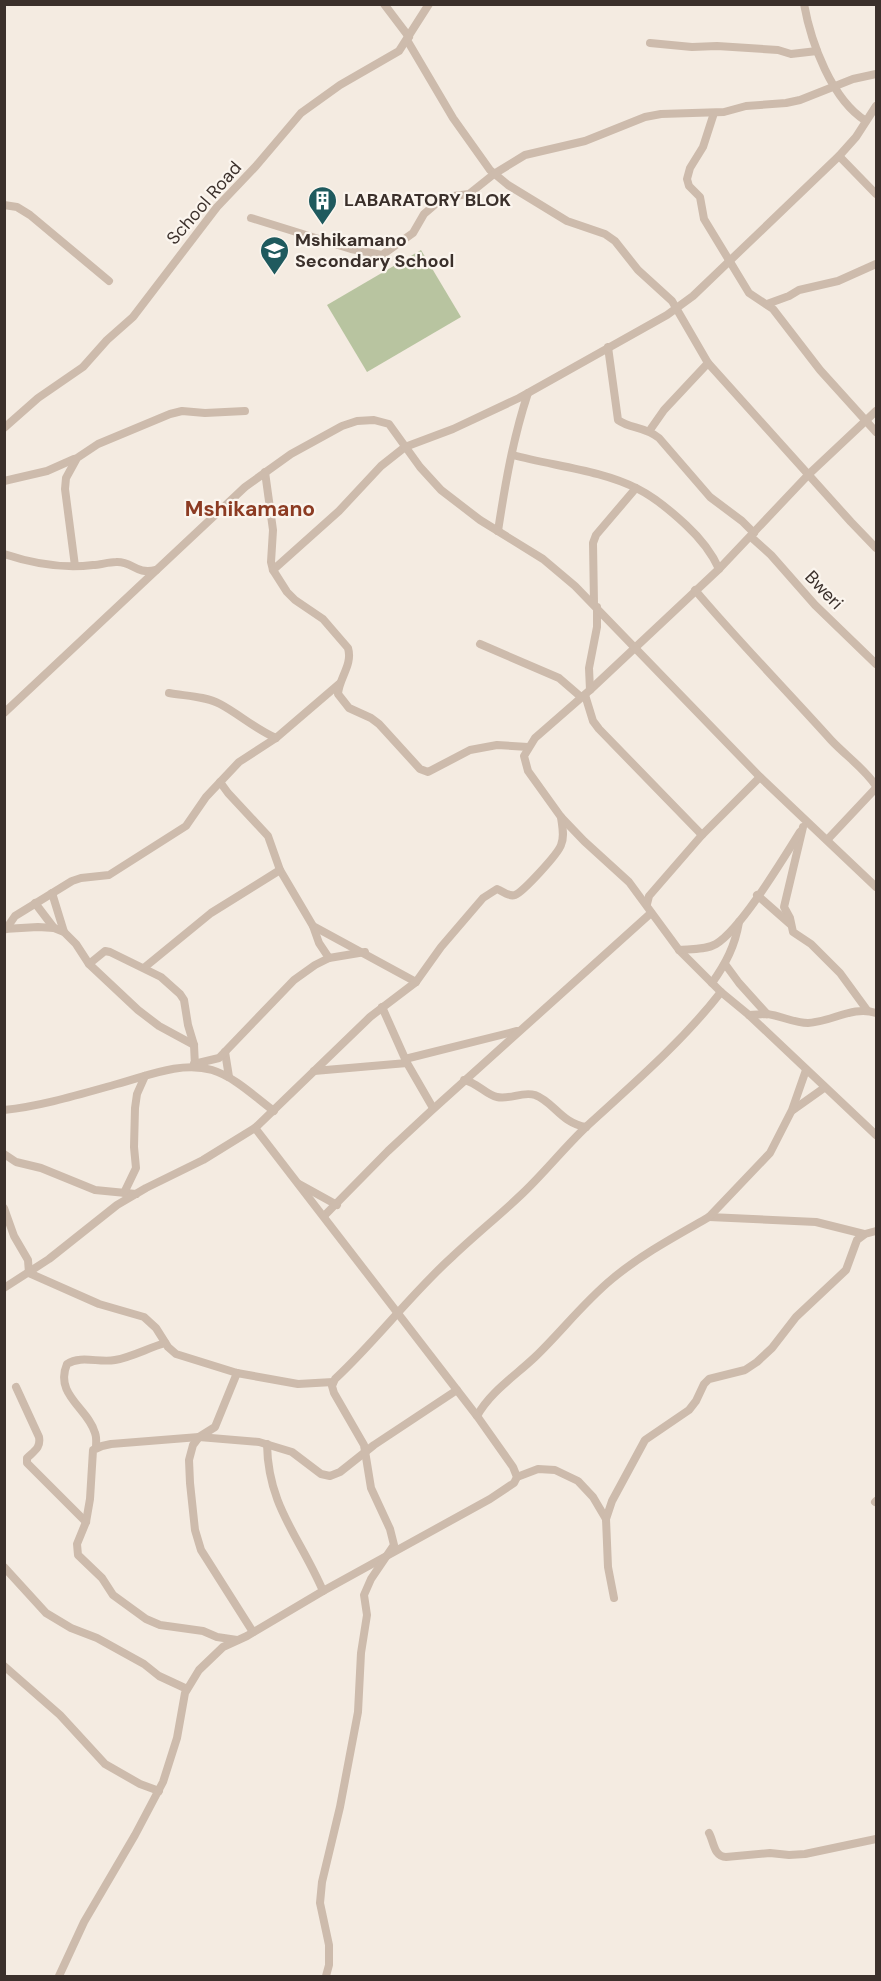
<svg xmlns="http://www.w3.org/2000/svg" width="881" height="1981" font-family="'DM Sans',sans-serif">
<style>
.green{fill:#b8c4a0}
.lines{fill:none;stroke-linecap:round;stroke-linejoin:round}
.street{stroke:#cdbbac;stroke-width:8}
.labels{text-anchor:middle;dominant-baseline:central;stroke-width:4.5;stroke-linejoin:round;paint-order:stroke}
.poi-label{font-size:18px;font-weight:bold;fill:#3b302b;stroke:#fbf5ee;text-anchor:start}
.street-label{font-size:18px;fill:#3b302b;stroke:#fbf5ee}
.quarter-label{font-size:21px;font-weight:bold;fill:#8c3b22;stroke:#fbf5ee}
</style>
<rect width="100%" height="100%" fill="#f4ebe1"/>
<path class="green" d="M421,250L461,317L367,372L327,305Z"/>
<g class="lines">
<g class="street">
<path d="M384,4L409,37"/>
<path d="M804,4C811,43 832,100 866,121"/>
<path d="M407,40L453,118L490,170L508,185L567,221L605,234L615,241L638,270L672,301L708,363L851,522L876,548"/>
<path d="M650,43L692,47L717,46L778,50L791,54L817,51"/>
<path d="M714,113L703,147L690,168L687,179L689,186L700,197L704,219L749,293L773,309L820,370L876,432"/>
<path d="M839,156L876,194"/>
<path d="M4,205L17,207L30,215L109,281"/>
<path d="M251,218L351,249L382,255L413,233L424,214L438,202L446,197L469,194L494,174L525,155L585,141L645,117L661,114L724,112L746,106L786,103L800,100L853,79L876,74"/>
<path d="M767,304L789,296L799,290L838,281L876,264"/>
<path d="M608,347L618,420C630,429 644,426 659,438L710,497L742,521L754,533"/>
<path d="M876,411L809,474L719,569L590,690L535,738L524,756L528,771L561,817L584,841L629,882L679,950L721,992L749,1015L876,1135"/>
<path d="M4,428L38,398L83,367L107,340L133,317L217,207L256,166L301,113L340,85L399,51L429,4"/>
<path d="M650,430L664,410L708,363"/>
<path d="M513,455C553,466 601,470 638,489C656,498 671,511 686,525C700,538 711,551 719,569"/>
<path d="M265,472L273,530L271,562L273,570L287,592L295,600L323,619L348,648C353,665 339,678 338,694L349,708L371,718L379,724L420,769L428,772L470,750L497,745L528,747"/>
<path d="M4,481L47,471L74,459"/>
<path d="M498,531C505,485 513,438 528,393"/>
<path d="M751,537L771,555L815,605L876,664"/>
<path d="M4,554C34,564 62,569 93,565C100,565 108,562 116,562C133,561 135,575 156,570"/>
<path d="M75,566L65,489L66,478L77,458L98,444L170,414L182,411L205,413L245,411"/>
<path d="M273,570L339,511L381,466L405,447L453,429L519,398L667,315L693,296L839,156L856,137L876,106"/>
<path d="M695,590C739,642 786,690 831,740C846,756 864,768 876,786"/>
<path d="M594,604L593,543L596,535L636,488"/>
<path d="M480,644L559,678L581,697"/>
<path d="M590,690L589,668L597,627V607"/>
<path d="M169,693C185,696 205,696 220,704C239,714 255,729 276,738"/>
<path d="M585,695L593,721L599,729L702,835"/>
<path d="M4,713L245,487L291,454L342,426L357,421L374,420L389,424L420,467L441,490L480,520L543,559L575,586L760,777L876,887"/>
<path d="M220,782L228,793L268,836L280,870L313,926L416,982"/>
<path d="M803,827L784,907L790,918L793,932L811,944L840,973L867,1010"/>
<path d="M828,839L876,788"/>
<path d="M52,893L64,932"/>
<path d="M757,895L790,924"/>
<path d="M35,903L54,928L64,932L76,944L89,964L138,1010L159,1026L194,1045"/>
<path d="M647,904L649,896L702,835L760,777"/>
<path d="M313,926L319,943L329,958"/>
<path d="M4,929L38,927L54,928"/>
<path d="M6,929L15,916L72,881L81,878L109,875L186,826L206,797L239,762L276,738L339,684"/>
<path d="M679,950C690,949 706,950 716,944C741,929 783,859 800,832"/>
<path d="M89,964L105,951L110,952L161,977L180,994L184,1000L188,1025L194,1045L195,1066"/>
<path d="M725,964L739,983L767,1014"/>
<path d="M145,967L211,913L280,870"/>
<path d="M712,983C726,963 735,946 739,922"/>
<path d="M382,1007L407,1063L433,1108"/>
<path d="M749,1015C755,1015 761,1014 767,1014C782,1016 794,1023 808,1023C832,1022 853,1005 876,1013"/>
<path d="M225,1052L229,1077"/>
<path d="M405,1059L517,1031"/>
<path d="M194,1064L219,1058L294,980L315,965L329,958L365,952"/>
<path d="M314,1071L407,1063"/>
<path d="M464,1080C478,1083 486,1095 497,1097C510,1100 522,1091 535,1095C554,1102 561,1123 586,1127"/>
<path d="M4,1110C42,1106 81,1094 117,1084C147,1076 181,1061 212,1070C235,1077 255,1097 274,1111"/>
<path d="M793,1110L824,1088"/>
<path d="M4,1154L16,1162L41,1168L95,1190L136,1194"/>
<path d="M299,1184L337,1205"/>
<path d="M124,1193L136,1168L134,1147L135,1108L137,1094L145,1076"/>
<path d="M4,1208L14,1236L28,1260L29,1273L99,1304L144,1317L156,1328L168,1347L176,1354L237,1373L298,1384L333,1382"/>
<path d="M324,1216L388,1151L431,1111L651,913"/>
<path d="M709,1217L816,1222L864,1234"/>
<path d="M4,1288L49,1259L117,1205L146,1188L203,1160L255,1128L370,1017L416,982L441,947L483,898L497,889C503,891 509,897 515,895C523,892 558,854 561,845C565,836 562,826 561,817"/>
<path d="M237,1373L215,1427L199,1437L193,1445L189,1460L190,1483L195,1530L201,1550L253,1632"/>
<path d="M16,1387L39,1437C41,1448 34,1451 27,1458V1463L86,1522"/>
<path d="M477,1416C490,1392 515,1376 535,1357C561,1332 584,1302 612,1279C642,1254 676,1236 709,1217L770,1153L792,1110L806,1070"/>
<path d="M267,1444C268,1507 300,1537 323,1591"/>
<path d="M96,1448C96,1443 97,1438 95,1433C88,1408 54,1395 67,1364C81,1355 99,1363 115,1360C132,1357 148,1348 165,1343"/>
<path d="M517,1477L538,1469L555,1470L578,1481L593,1497L606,1519L608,1567L614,1598"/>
<path d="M875,1502L876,1501"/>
<path d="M606,1519L612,1501L645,1440L689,1410L696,1401L704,1384L709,1379L745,1370L757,1362L772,1348L796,1317L846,1270L857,1240L865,1234L876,1231"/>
<path d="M4,1567L46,1613L71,1628L97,1638L144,1664L159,1676L187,1689"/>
<path d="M237,1640L217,1637L203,1631L160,1625L146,1619L113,1595L102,1578L78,1555L77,1544L86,1522L90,1499L93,1450L102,1446L111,1444L199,1437L259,1442L292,1452L321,1474L330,1476L340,1472L374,1445L457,1390"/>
<path d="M4,1666L60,1715L105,1764L140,1784L159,1791"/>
<path d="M709,1833C714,1842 714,1857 726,1857L770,1853L789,1855L805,1854L876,1839"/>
<path d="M59,1976L84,1922L135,1835L163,1782L177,1738L185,1693L199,1670L223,1647L247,1636L323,1591L490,1499L514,1483L517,1477L513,1467L477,1416L255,1128"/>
<path d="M326,1976L329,1965V1945L320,1903L322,1882L340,1807L358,1712L361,1653L367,1615L364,1595L371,1579L394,1545L390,1529L371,1488L364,1445L334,1393L332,1386L335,1379C377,1340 410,1295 452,1257C475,1235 500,1215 523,1193C545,1172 564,1148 586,1127C633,1084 682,1042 721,992"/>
</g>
</g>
<defs>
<symbol id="building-pin" viewBox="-11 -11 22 30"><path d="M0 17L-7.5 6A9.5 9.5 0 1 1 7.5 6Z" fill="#1f5a5e" stroke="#fbf5ee"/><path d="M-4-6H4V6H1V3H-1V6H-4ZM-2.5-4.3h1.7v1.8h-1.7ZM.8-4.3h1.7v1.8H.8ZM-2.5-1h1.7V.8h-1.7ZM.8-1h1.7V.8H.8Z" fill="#fff"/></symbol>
<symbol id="school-pin" viewBox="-11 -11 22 30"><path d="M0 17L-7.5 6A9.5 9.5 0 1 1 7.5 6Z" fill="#1f5a5e" stroke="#fbf5ee"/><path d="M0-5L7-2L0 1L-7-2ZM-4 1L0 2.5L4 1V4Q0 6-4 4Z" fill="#fff"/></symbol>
</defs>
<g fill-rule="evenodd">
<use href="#building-pin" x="306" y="184" width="33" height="45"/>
<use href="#school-pin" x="258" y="234" width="33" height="45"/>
</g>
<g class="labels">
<g class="poi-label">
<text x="344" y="200">LABARATORY BLOK</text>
<text x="295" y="240">Mshikamano<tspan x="295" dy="21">Secondary School</tspan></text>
</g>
<g class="street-label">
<text transform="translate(204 203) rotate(-49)">School Road</text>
<text transform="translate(824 590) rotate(46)">Bweri</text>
</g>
<g class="quarter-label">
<text x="250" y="509">Mshikamano</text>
</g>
</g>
<rect width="881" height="1981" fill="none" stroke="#3b302b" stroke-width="12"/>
</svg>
